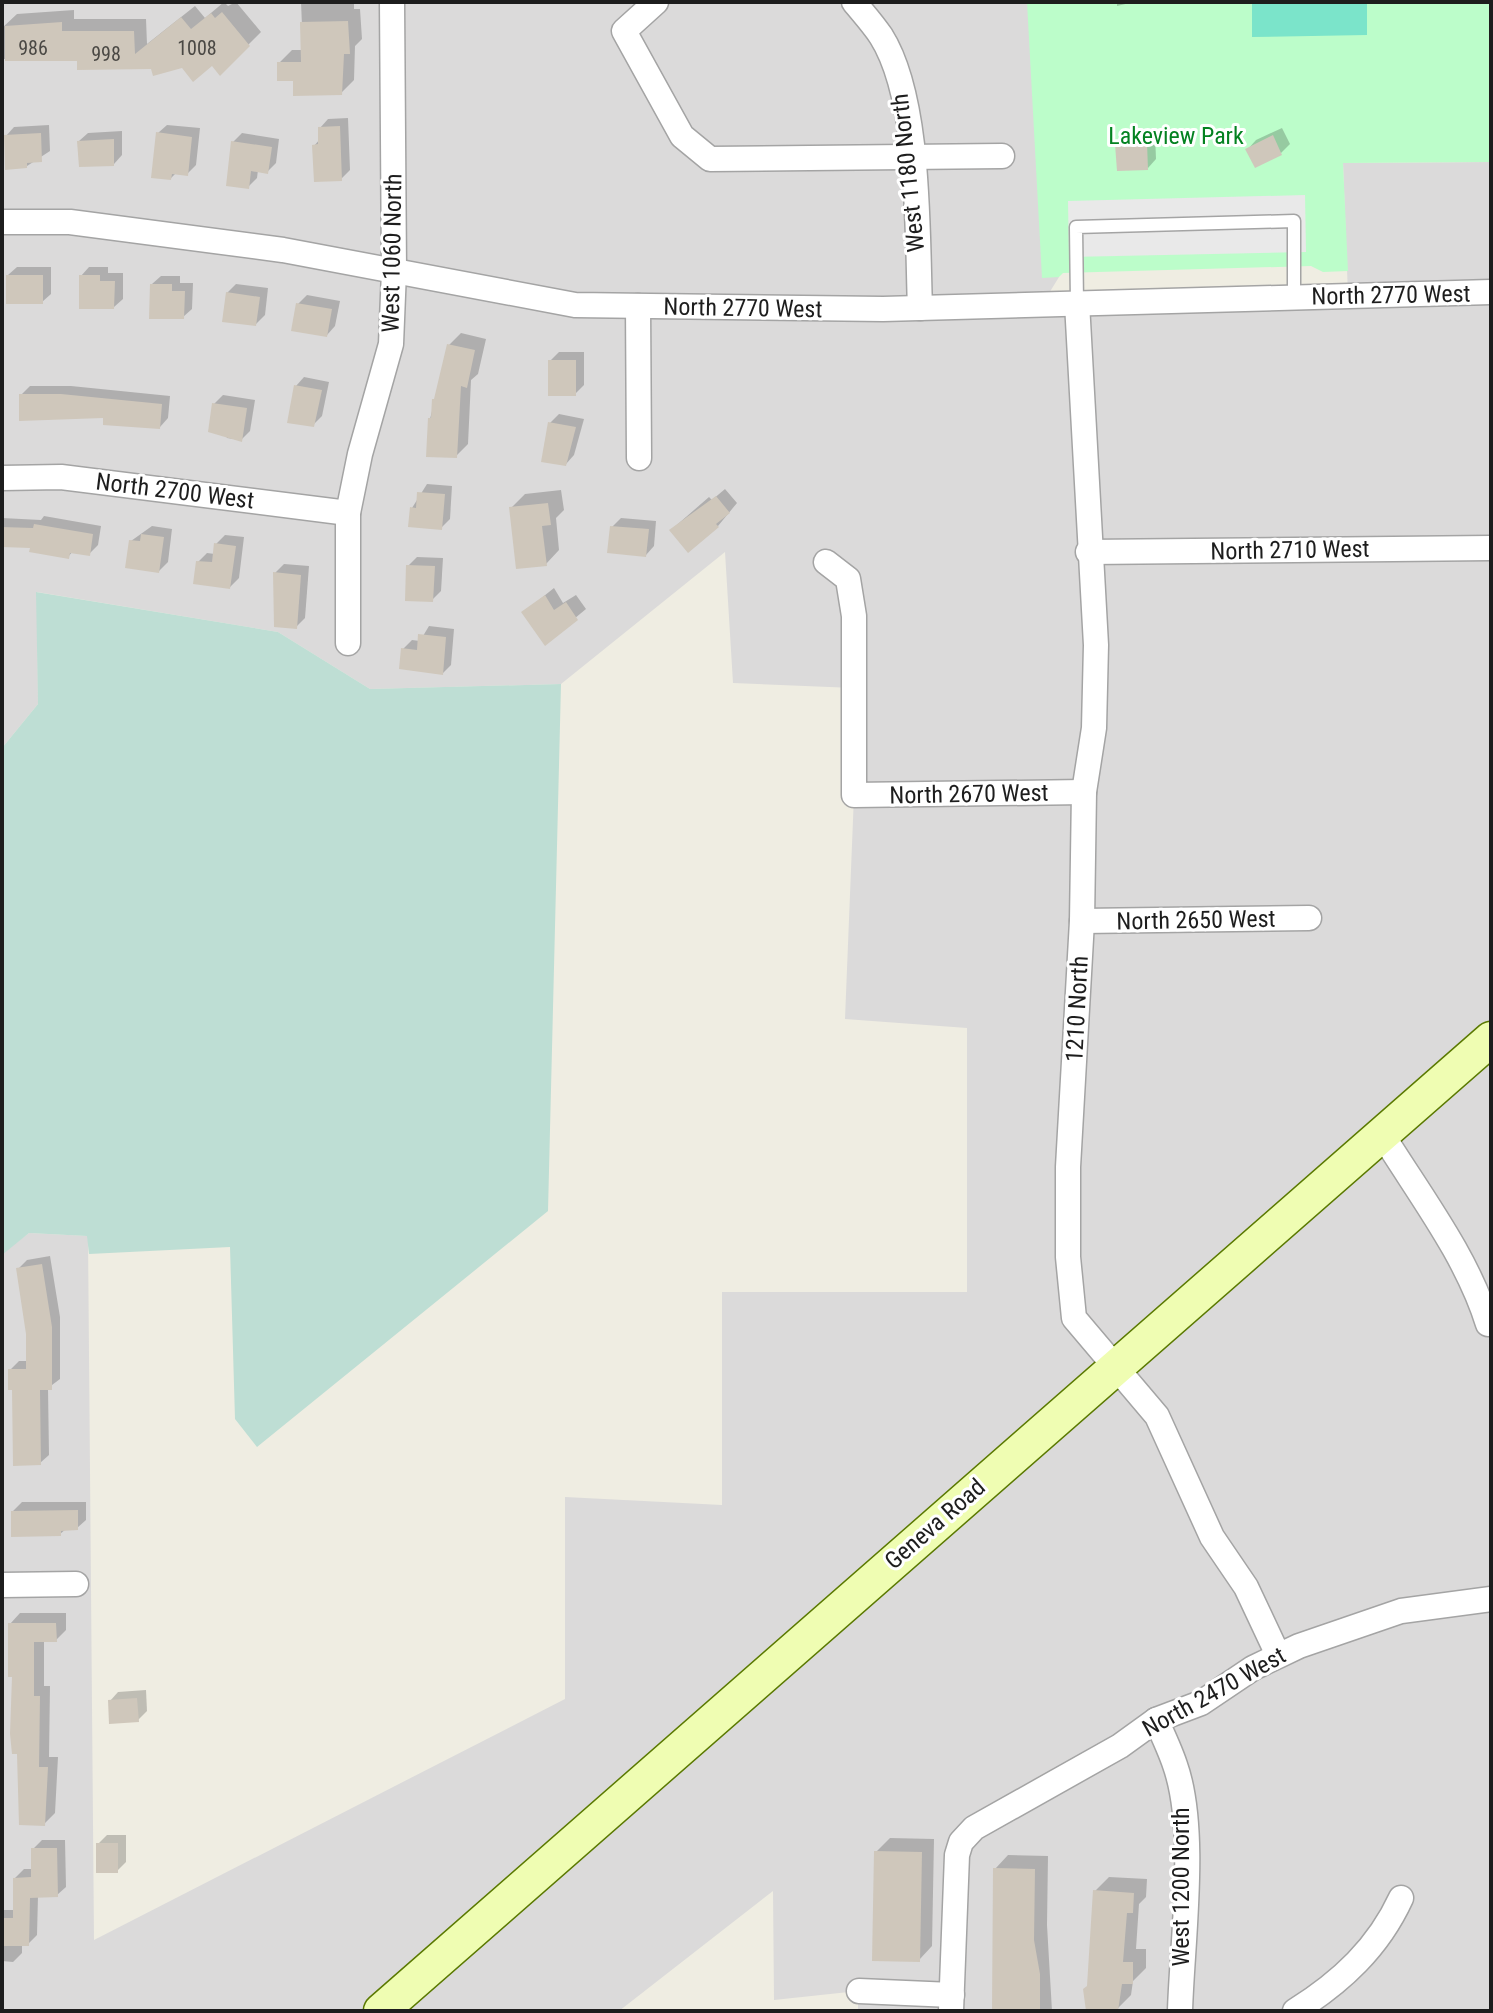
<svg xmlns="http://www.w3.org/2000/svg" width="1493" height="2013" font-family="'Roboto Condensed',sans-serif">
<style>
.residential{fill:#dbdada}
.wetland{fill:#beded4}
.park{fill:#bcfdca}
.pitch{fill:#7be4ca}
.parking{fill:#e9e9e9}
.shadow{fill:#0003}
.building{fill:#cfc7bb}
.lines{fill:none;stroke-linecap:round;stroke-linejoin:round}
.lane-casing{stroke:#a4a4a4;stroke-width:15}
.street-casing{stroke:#a4a4a4;stroke-width:27}
.secondary-casing{stroke:#5a7900;stroke-width:37}
.lane{stroke:#fff;stroke-width:12}
.street{stroke:#fff;stroke-width:24}
.secondary{stroke:#effdb2;stroke-width:34}
.labels{text-anchor:middle;dominant-baseline:central;stroke-width:6;stroke-linejoin:round;paint-order:stroke}
.number-label{font-size:20px;fill:#4a4844}
.park-label{font-size:24px;fill:#048221;stroke:#fff}
.street-label{font-size:24px;fill:#1d1d1d;stroke:#fff}
</style>
<rect width="100%" height="100%" fill="#efede2"/>
<path class="residential" d="M2,2H1035L1059,277L1043,303L1348,295L1343,163L1491,162V2011H858V1991L774,2000L773,1891L619,2011H2V1253L29,1233L88,1236L94,1940L565,1699V1497L722,1505V1292H967V1028L845,1019L854,795V688L733,683L725,552L561,684L370,689L278,632L37,592L38,704L2,748Z"/>
<path class="wetland" d="M36,592L278,632L370,689L561,684L548,1211L257,1447L235,1419L230,1247L89,1254L87,1236L29,1233L2,1255V748L38,704Z"/>
<path class="park" d="M1027,2H1491V162L1343,163L1348,271L1323,272L1311,266L1063,273L1059,277L1042,278Z"/>
<path class="pitch" d="M1252,2H1367V35L1252,37Z"/>
<path class="parking" d="M1305,195L1306,252L1069,257L1068,201Z"/>
<g class="shadow">
<path d="M224,2L228,6L236,2L261,32L220,73L212,63L153,67L79,59H2V28L17,14L74,10V19H146L147,44L195,6L205,18Z"/>
<path d="M301,2H354V9H360L362,39L355,46L354,80L341,93L295,78L279,63L292,50H303Z"/>
<path d="M1117,2H1134L1117,6Z"/>
<path d="M348,118L350,170L341,179L314,146L320,139V128L328,119Z"/>
<path d="M49,125L50,151L27,166L6,136L14,127Z"/>
<path d="M167,125L200,128L196,165L187,174L176,173L171,178L158,133Z"/>
<path d="M1282,128L1290,144L1281,153L1255,165L1248,149L1256,140Z"/>
<path d="M122,131V155L114,164L79,141L88,133Z"/>
<path d="M242,133L279,139L276,163L267,172L258,170L257,178L248,187L233,142Z"/>
<path d="M1155,134L1156,159L1148,168L1117,145L1126,136Z"/>
<path d="M17,267H51V294L42,302L8,275Z"/>
<path d="M89,267H108V273H123V299L114,307L81,276Z"/>
<path d="M161,276H180V283H193L192,309L183,317L152,284Z"/>
<path d="M236,284L268,288L265,315L256,324L227,293Z"/>
<path d="M307,295L340,301L335,326L327,335L298,304Z"/>
<path d="M461,333L486,339L478,374L471,380L468,444L456,456L430,419L449,345Z"/>
<path d="M559,352H584V385L575,394L550,361Z"/>
<path d="M304,377L329,382L322,416L313,425L296,386Z"/>
<path d="M30,386H71L170,396L168,418L160,427L21,395Z"/>
<path d="M223,395L255,400L250,431L241,440L227,438L214,404Z"/>
<path d="M559,414L584,419L574,455L566,464L550,423Z"/>
<path d="M427,484L452,486L450,519L441,528L412,508Z"/>
<path d="M725,489L737,503L718,526L688,550L671,530L709,497L712,500Z"/>
<path d="M561,490L564,510L556,518L559,550L546,564L511,508L525,494Z"/>
<path d="M44,516L101,526L98,545L89,554L73,551L68,557L32,546L2,545V518L41,520Z"/>
<path d="M621,518L656,521L654,546L646,555L612,527Z"/>
<path d="M152,526L172,529L168,562L159,571L131,541Z"/>
<path d="M225,535L244,537L239,578L230,587L198,562L207,553L215,554L216,544Z"/>
<path d="M417,557L443,558L441,591L432,600L408,566Z"/>
<path d="M284,564L309,566L305,618L296,627L275,573Z"/>
<path d="M554,588L563,603L576,595L586,609L545,643L524,612Z"/>
<path d="M429,626L454,629L451,665L443,673L403,649L412,640L420,641Z"/>
<path d="M50,1256L60,1317V1379L48,1388L49,1455L40,1463L10,1370L19,1361H28V1334L18,1269L27,1260Z"/>
<path d="M22,1502H86V1520L77,1528L66,1529L60,1534L13,1511Z"/>
<path d="M20,1613H66V1630L56,1640H44V1686H50L49,1757H58L55,1813L44,1824L14,1675L10,1624Z"/>
<path d="M146,1690L147,1711L138,1720L110,1701L118,1692Z"/>
<path d="M107,1835H126V1862L117,1871L98,1844Z"/>
<path d="M890,1838L934,1839L932,1946L919,1960L876,1852Z"/>
<path d="M42,1840H65L66,1887L57,1895L38,1896L37,1935L28,1944H22V1953L13,1962L2,1961V1910H15V1878L24,1869H33V1849Z"/>
<path d="M1008,1855L1048,1856L1047,1925L1052,2011H994L995,1869Z"/>
<path d="M1109,1877L1147,1879L1146,1897L1139,1904L1136,1949H1146V1968L1133,1981L1131,1995L1117,2009L1089,1987L1095,1891Z"/>
</g>
<g class="building">
<path d="M222,12L250,46L220,76L212,66L193,82L182,68L153,76L151,69L77,70V61H5V26L62,22V31H134L135,54L181,17L191,29L211,13L215,18Z"/>
<path d="M348,21L350,54H344L342,95L293,96V81H277V62H301L300,22Z"/>
<path d="M340,126L342,181L314,182L312,145L318,144V127Z"/>
<path d="M156,132L192,137L188,176L172,174L171,180L151,178Z"/>
<path d="M41,133L42,162L27,163V168L5,170L4,135Z"/>
<path d="M1273,135L1282,155L1255,168L1245,149Z"/>
<path d="M114,139V166L79,167L77,141Z"/>
<path d="M231,141L272,147L268,174L251,171L249,189L226,186Z"/>
<path d="M1147,142L1148,170L1117,171L1115,144Z"/>
<rect x="6" y="275" width="37" height="29"/>
<path d="M79,275H100V281H115L114,309H79Z"/>
<path d="M150,284H172V291H185L184,319H149Z"/>
<path d="M226,292L260,297L256,326L222,322Z"/>
<path d="M296,303L332,309L327,337L291,331Z"/>
<path d="M447,344L475,350L467,388L461,386L457,458L426,457L428,418H431L432,399H434Z"/>
<rect x="548" y="360" width="28" height="36"/>
<path d="M294,385L322,390L314,427L287,423Z"/>
<path d="M19,394H61L162,404L160,429L103,425V418L19,421Z"/>
<path d="M212,403L247,408L242,442L208,432Z"/>
<path d="M548,422L576,427L566,466L541,462Z"/>
<path d="M417,492L445,494L442,530L408,527L410,507L416,508Z"/>
<path d="M716,496L730,513L716,524L719,527L688,553L669,530Z"/>
<path d="M548,503L551,525L542,526L547,566L516,569L509,507Z"/>
<path d="M34,524L93,534L90,556L70,553L69,559L29,552L30,548L2,547V527L33,528Z"/>
<path d="M610,526L649,529L646,557L607,553Z"/>
<path d="M141,534L164,537L159,573L125,568L129,540L140,541Z"/>
<path d="M214,543L236,546L230,589L193,584L196,561L212,562Z"/>
<path d="M406,565L435,566L433,602L405,601Z"/>
<path d="M273,572L301,575L297,629L274,627Z"/>
<path d="M545,595L554,610L566,602L578,620L545,646L521,612Z"/>
<path d="M418,634L446,637L443,675L399,669L401,648L417,650Z"/>
<path d="M42,1264L52,1327V1390H40L41,1465L13,1466L12,1390H8V1369H26V1334L16,1268Z"/>
<path d="M78,1510V1530L61,1531V1536L11,1537V1511Z"/>
<path d="M8,1623H56L57,1642H34V1696H40L39,1767H48L45,1826L19,1825L17,1754H12L10,1734L12,1677H8Z"/>
<path d="M137,1698L139,1722L109,1724L108,1700Z"/>
<rect x="96" y="1843" width="22" height="30"/>
<path d="M31,1848H57L58,1897L30,1898L29,1946H2V1918H13V1878L31,1877Z"/>
<path d="M874,1851L922,1852L920,1962L872,1961Z"/>
<path d="M993,1868L1035,1869L1034,1940L1040,1974V2011H992Z"/>
<path d="M1093,1890L1134,1893L1133,1913H1127L1123,1962H1133V1984H1122L1118,2011H1086L1083,1989L1087,1986Z"/>
</g>
<g class="lines">
<defs>
<path id="lane" d="M1077,303L1076,227L1294,221V298"/>
<g id="street">
<path d="M656,2L624,31L682,136L710,159L1002,156"/>
<path d="M854,2C863,13 873,24 881,36C921,99 917,234 920,308"/>
<path d="M2,222H70L283,250L575,305L883,309L1491,292"/>
<path d="M1077,303L1096,645L1094,728L1084,792L1082,921L1068,1167V1257L1074,1318L1157,1416L1212,1537L1246,1587L1278,1655"/>
<path d="M638,306L639,458"/>
<path d="M2,478L61,477L348,513"/>
<path d="M1088,552L1491,548"/>
<path d="M826,562L848,579L854,616V795L1084,792"/>
<path d="M348,643V513L360,454L391,344L394,271L392,2"/>
<path d="M1082,921L1309,918"/>
<path d="M1382,1134C1419,1194 1467,1256 1488,1324"/>
<path d="M2,1585L76,1584"/>
<path d="M1156,1720C1163,1735 1170,1750 1175,1765C1198,1830 1182,1941 1180,2011"/>
<path d="M859,1991L952,1995"/>
<path d="M951,2011L957,1855L961,1842L974,1828L1120,1746L1156,1720L1201,1703L1253,1668L1299,1646L1401,1611L1491,1599"/>
<path d="M1295,2011C1341,1982 1378,1948 1401,1898"/>
</g>
<path id="secondary" d="M381,2011L1491,1039"/>
</defs>
<use href="#lane" class="lane-casing"/>
<use href="#street" class="street-casing"/>
<use href="#secondary" class="secondary-casing"/>
<use href="#lane" class="lane"/>
<use href="#street" class="street"/>
<use href="#secondary" class="secondary"/>
</g>
<g class="labels">
<g class="number-label">
<text x="33" y="48">986</text>
<text x="197" y="48">1008</text>
<text x="106" y="54">998</text>
</g>
<g class="park-label">
<text x="1176" y="136">Lakeview Park</text>
</g>
<g class="street-label">
<text transform="translate(908 173) rotate(-96)">West 1180 North</text>
<text transform="translate(392 253) rotate(-89)">West 1060 North</text>
<text transform="translate(1391 295) rotate(-1)">North 2770 West</text>
<text transform="translate(743 308) rotate(1)">North 2770 West</text>
<text transform="translate(175 491) rotate(7)">North 2700 West</text>
<text transform="translate(1290 550) rotate(-1)">North 2710 West</text>
<text transform="translate(969 794) rotate(-1)">North 2670 West</text>
<text transform="translate(1196 920) rotate(-1)">North 2650 West</text>
<text transform="translate(1077 1009) rotate(-87)">1210 North</text>
<text transform="translate(935 1524) rotate(-41)">Geneva Road</text>
<text transform="translate(1214 1692) rotate(-29)">North 2470 West</text>
<text transform="translate(1181 1887) rotate(-90)">West 1200 North</text>
</g>
</g>
<rect width="1493" height="2013" fill="none" stroke="#1d1d1d" stroke-width="8"/>
</svg>
